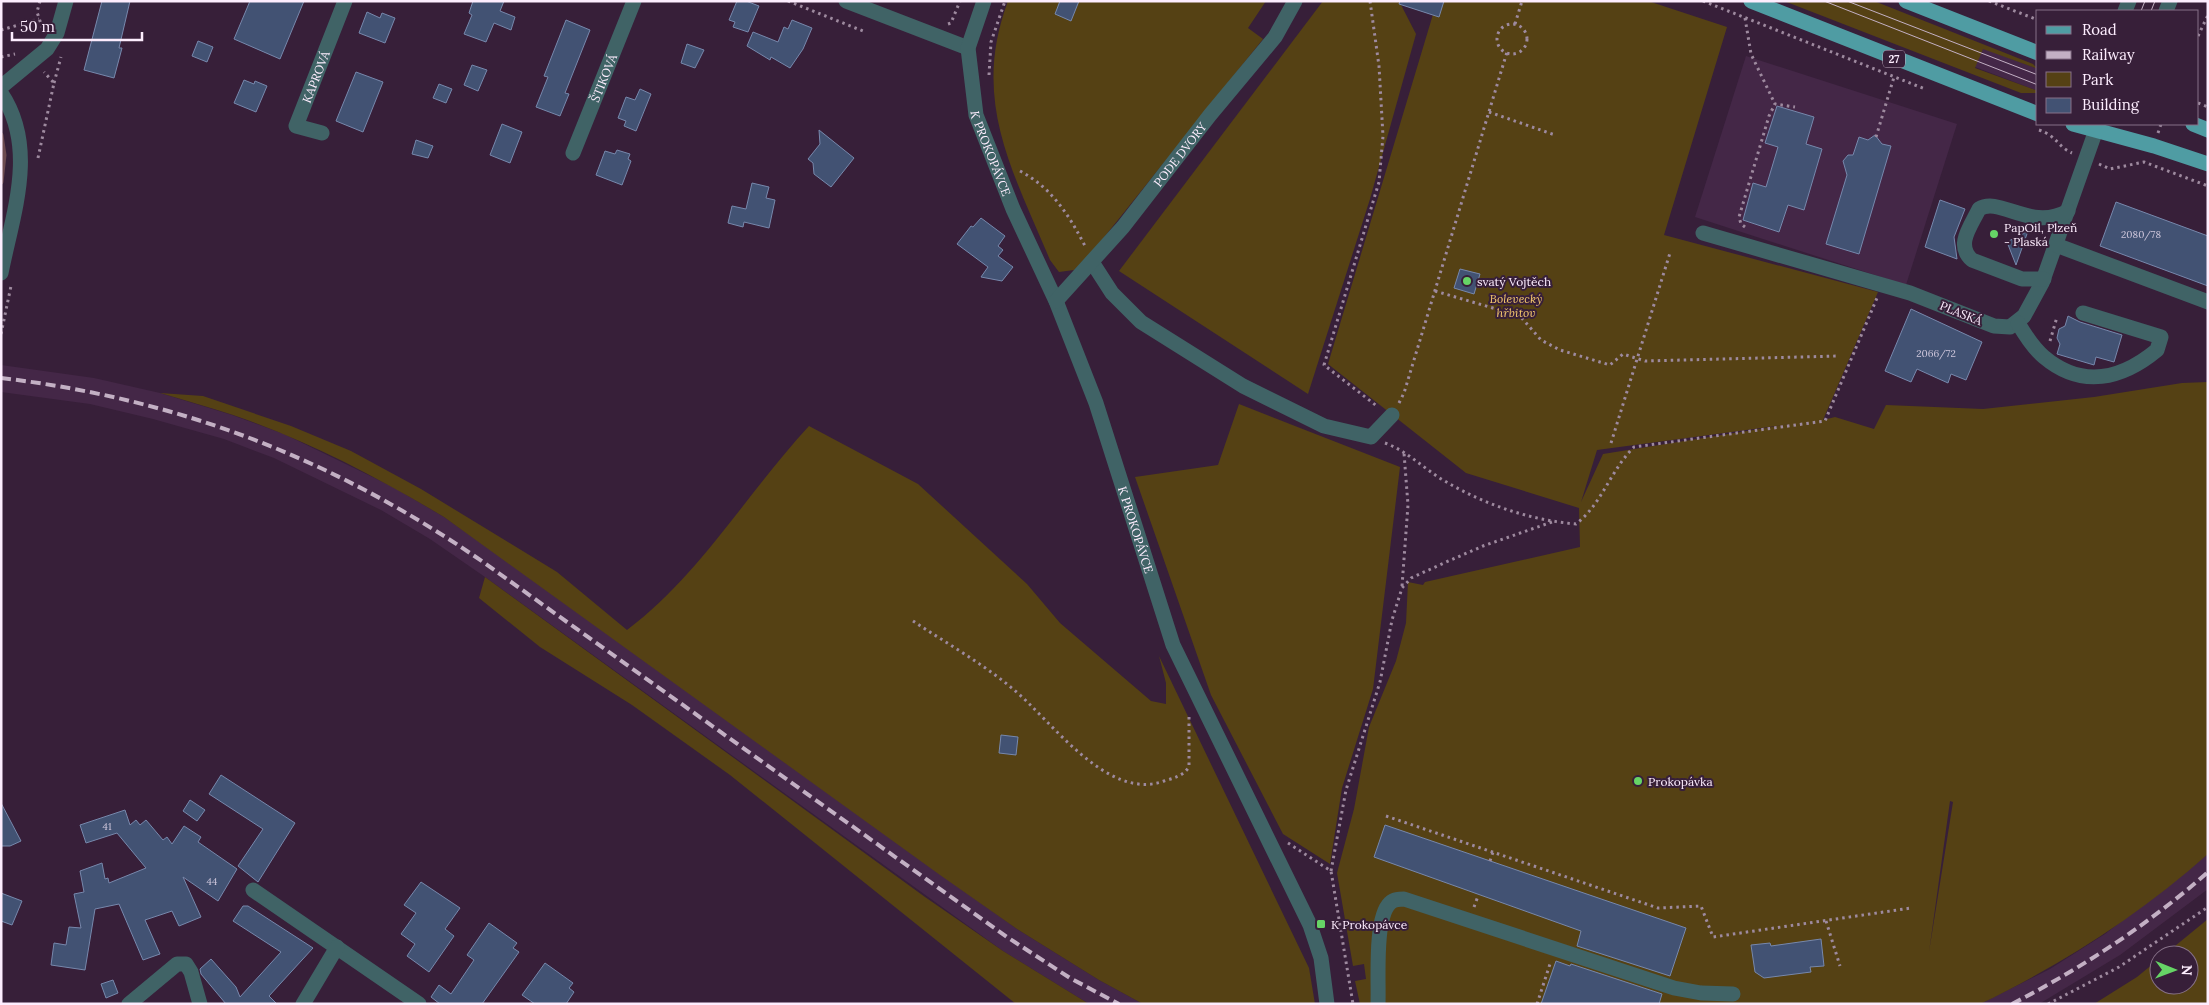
<svg xmlns="http://www.w3.org/2000/svg" width="2209" height="1005" font-family="Lora,serif">
<style>
.built{fill:#442747}
.green{fill:#554114;fill-rule:evenodd}
.lines{fill:none;stroke-linecap:round;stroke-linejoin:round}
.stream{stroke:#6d4950;stroke-width:5}
.building{fill:#425273;stroke:#7788ac}
.path{stroke:#9e8a9f;stroke-width:3;stroke-dasharray:2.5 4;stroke-linecap:butt}
.minor{stroke:#406366;stroke-width:15}
.major{stroke:#4f9ca3;stroke-width:15}
.tram{stroke:#c3b0c4;stroke-width:1}
.rail{stroke:#c3b0c4;stroke-width:4;stroke-dasharray:10 5;stroke-linecap:butt}
.poi-dot{fill:#66d466;stroke:#371f39;stroke-width:2}
.labels{text-anchor:middle;dominant-baseline:central;stroke-width:4;stroke-linejoin:round;paint-order:stroke}
.number-label{font-size:10px;fill:#cec6db}
.shield{fill:#371f39;stroke:#c2afc3;stroke-width:1}
.shield-label{font-size:11px;font-weight:bold;fill:#fdedfe}
.street-label{font-size:12px;fill:#fdedfe;stroke:#371f39}
.poi-label{font-size:12px;fill:#fdedfe;stroke:#371f39;text-anchor:start}
.park-label{font-size:12px;font-style:italic;fill:#f4c86d;stroke:#371f39}
</style>
<rect width="100%" height="100%" fill="#371f39"/>
<g class="built">
<path d="M1802,1H1860L2038,69V91Z"/>
<path d="M1746,56L1957,124L1906,285L1695,217Z"/>
<path d="M1,365L94,378L160,393L232,415L284,434L393,487L444,517L500,556L1017,929L1099,980L1143,1004H1089L1003,951L485,577L430,539L381,510L274,458L224,439L153,419L90,404L1,392Z"/>
<path d="M2208,854V889L2120,955L2039,1004H1980L2050,969L2105,934Z"/>
</g>
<g class="green">
<path d="M1008,1H1266L1248,28L1263,39L1089,256L1074,270L1059,272L1050,260C1012,169 971,100 1008,1Z"/>
<path d="M1323,1H1399L1416,34L1370,199L1308,394L1119,271Z"/>
<path d="M1437,1H1648L1727,27L1664,235L1878,292L1823,420L1835,417L1874,429L1886,405L1983,409L2094,397L2182,383L2208,382V854C2139,915 2063,964 1980,1004H1360L1355,981L1366,979L1364,964L1353,966L1337,873L1354,809L1369,727L1396,661L1406,623L1408,582L1423,585L1425,582L1580,547L1579,508L1466,473L1328,364ZM1791,424L1603,454L1581,502L1597,450ZM1950,801L1953,802L1929,952Z"/>
<path d="M1784,1H1874L2033,64L2038,69L1983,49L1975,68L2038,91V93H2021Z"/>
<path d="M160,393L203,396L291,426L351,451L421,489L557,572L627,630C700,575 747,493 809,426L918,484L1027,584L1060,623L1151,701L1166,704V683L1159,656L1309,968L1315,1004H1143L1099,980L1017,929L940,875L444,517C377,477 307,440 233,415C209,407 184,400 160,393Z"/>
<path d="M1239,404L1400,467L1373,689L1342,788L1330,864L1283,834L1211,695L1135,477L1218,465Z"/>
<path d="M485,577L925,897L1003,951L1089,1004H1016L730,775L632,705L540,647L479,598Z"/>
<path d="M2208,919V1004H2094L2137,977L2159,959V985H2189V955H2164Z"/>
</g>
<g class="lines">
<path class="stream" d="M1,135L4,155L1,182"/>
</g>
<g class="building">
<path d="M102,1H130L119,48H122L114,78L84,70Z"/>
<path d="M250,1H304L280,59L234,39Z"/>
<path d="M473,1H504L500,11L515,17L511,30L494,23L486,42L464,34L472,15L469,13Z"/>
<path d="M737,1H746L759,6L748,32L733,27L735,22L729,20Z"/>
<path d="M1060,1H1079L1071,21L1055,14Z"/>
<path d="M1400,1H1444L1439,17L1399,4Z"/>
<path d="M367,12L380,18L382,13L395,18L385,43L359,33Z"/>
<path d="M566,20L590,30L565,93L569,94L560,116L536,107L548,77L544,76Z"/>
<path d="M792,20L812,28L803,49L790,68L771,57L770,60L747,46L753,32L778,42L784,27L788,29Z"/>
<path d="M198,41L213,47L207,62L192,56Z"/>
<path d="M687,44L704,50L695,68L681,63Z"/>
<path d="M472,65L487,70L478,91L464,85Z"/>
<path d="M356,72L383,82L363,132L336,121Z"/>
<path d="M244,80L254,84L255,81L267,86L256,112L234,103Z"/>
<path d="M439,84L452,89L446,103L433,98Z"/>
<path d="M640,89L651,94L636,131L624,126L626,121L618,118L626,97L635,100Z"/>
<path d="M1777,106L1814,117L1806,144L1822,149L1804,210L1788,205L1779,232L1743,220L1753,183L1766,187L1778,147L1765,143Z"/>
<path d="M502,124L522,132L510,163L490,155Z"/>
<path d="M819,130L854,158L831,187L814,174L813,163L808,159L820,144Z"/>
<path d="M1875,135L1882,144L1891,146L1859,254L1826,244L1847,175L1843,161L1848,155H1853L1859,137L1868,140Z"/>
<path d="M416,140L433,146L428,158L412,154Z"/>
<path d="M617,150L630,154L628,159L631,161L622,185L596,175L605,151L615,154Z"/>
<path d="M752,183L769,187L766,198L775,200L769,228L744,222L743,227L728,223L732,206L746,209Z"/>
<path d="M1940,200L1965,209L1954,237L1957,259L1925,247Z"/>
<path d="M2116,202L2208,236V286L2100,246Z"/>
<path d="M981,218L1005,236L998,246L1003,250L998,256L1013,267L1002,281L981,277L988,267L957,244L971,226L973,227Z"/>
<path d="M2028,231L2016,265L2007,242Z"/>
<path d="M1460,269L1480,274L1474,294L1454,288Z"/>
<path d="M1911,309L1982,342L1966,380L1951,374L1948,383L1917,369L1911,382L1885,371Z"/>
<path d="M2068,316L2080,322L2122,335L2114,362L2096,357L2094,365L2057,354L2060,344L2057,338L2059,329L2065,326Z"/>
<path d="M1001,735L1018,737L1016,755L999,753Z"/>
<path d="M221,775L295,823L258,882L238,866L263,829L209,794Z"/>
<path d="M190,800L205,810L197,821L183,811Z"/>
<path d="M1,803L21,841L10,846H1Z"/>
<path d="M125,810L130,825L136,820L140,825L146,820L163,840L167,837L172,844L184,826L201,837L198,842L237,869L218,901L183,877L201,917L179,926L172,911L145,920L160,954L143,960L119,904L95,909L85,970L51,965L54,943L66,945L69,927L81,928L74,894L84,892L80,871L102,863L105,879L108,878L109,883L146,868L117,833L86,843L80,825Z"/>
<path d="M1385,825L1686,928L1670,976L1577,946L1581,931L1374,857Z"/>
<path d="M421,882L460,908L445,929L454,936L429,972L407,956L415,944L401,934L416,913L404,905Z"/>
<path d="M1,893L22,901L12,925L1,921Z"/>
<path d="M243,906H248L313,948L269,996L277,1004H226L201,974L200,969L211,959L236,987L240,997L281,952L233,921Z"/>
<path d="M489,923L517,943L513,948L519,952L482,1004H440L431,997L439,985L451,994L474,960L467,955Z"/>
<path d="M1821,939L1824,966L1810,967L1811,972L1764,978L1755,972L1751,945L1770,943L1771,946Z"/>
<path d="M1556,961L1570,966L1571,964L1662,994L1659,1004H1541Z"/>
<path d="M545,963L573,983L569,988L574,992L566,1004H535L522,995Z"/>
<path d="M113,980L118,993L106,998L101,984Z"/>
</g>
<g class="lines">
<g class="path">
<path d="M40,1L37,12L42,27"/>
<path d="M788,1L863,31"/>
<path d="M1370,1L1379,66L1383,136L1379,182L1324,365L1378,407"/>
<path d="M1703,1L1925,89"/>
<path d="M1989,1L2038,20"/>
<path d="M1745,18L1751,54L1775,104"/>
<path d="M948,24L951,23L960,1"/>
<path d="M1515,24L1522,1"/>
<circle cx="1512" cy="39" r="15"/>
<path d="M1,30L39,19"/>
<path d="M2198,36L2208,15"/>
<path d="M1,57L15,54"/>
<path d="M989,75L991,42L1005,1"/>
<path d="M54,83L61,57"/>
<path d="M2198,103L2208,107"/>
<path d="M1489,112L1555,135"/>
<path d="M2039,130C2057,136 2058,147 2072,153"/>
<path d="M2158,133L2161,124"/>
<path d="M1876,137L1894,77"/>
<path d="M38,158L54,83L44,72"/>
<path d="M2099,164L2110,169L2144,162L2208,186"/>
<path d="M1020,171C1052,188 1069,215 1085,246"/>
<path d="M1745,227L1741,224L1739,217L1769,116L1775,104L1795,107"/>
<path d="M1435,291L1520,316L1541,340L1560,350L1610,365L1623,354L1645,361L1838,356"/>
<path d="M1,334L11,286"/>
<path d="M2050,341L2057,317"/>
<path d="M1399,403L1404,393L1507,52"/>
<path d="M1385,443C1407,451 1423,468 1443,480C1483,504 1529,520 1576,524C1602,504 1610,471 1634,447L1825,421L1877,298"/>
<path d="M1611,443L1670,253"/>
<path d="M1402,586L1408,505L1404,453"/>
<path d="M913,621C946,643 982,663 1013,689C1051,720 1107,802 1164,781C1174,778 1183,776 1189,767V715"/>
<path d="M1386,816L1658,908L1701,906L1713,937L1911,908"/>
<path d="M1288,843L1331,871L1353,1004"/>
<path d="M1490,861L1493,852"/>
<path d="M1331,871L1346,790L1380,682L1392,620L1402,588L1411,578L1444,563L1483,546L1552,522"/>
<path d="M1474,907L1478,896"/>
<path d="M1826,921L1840,966"/>
<path d="M1537,1004L1550,964"/>
<path d="M2048,1004L2119,967L2208,907"/>
</g>
<g class="minor">
<path d="M846,1L968,48"/>
<path id="s1" d="M984,1L968,48L976,115L1013,209L1056,301L1096,403L1173,645L1310,925L1321,958L1327,1004"/>
<path d="M2125,11L2129,1"/>
<path d="M2166,11L2170,1"/>
<path d="M1,87L47,49L57,33L66,1"/>
<path d="M1,93C38,148 13,213 1,273"/>
<path id="s2" d="M322,133L296,126L345,1"/>
<path id="s3" d="M573,153L634,1"/>
<path d="M1703,233L1910,293L1994,326L2010,327L2024,316L2042,283L2096,130V124"/>
<path d="M2056,245L2208,302"/>
<path d="M1092,262L1112,293L1141,322L1243,386L1324,426L1371,437L1392,415"/>
<path d="M2044,279H2022L1972,260C1955,245 1971,226 1979,209C2000,196 2031,232 2068,211"/>
<path id="s4" d="M1056,301L1123,227L1210,115L1275,37L1295,1"/>
<path d="M2018,323C2025,335 2033,348 2044,357C2082,389 2122,379 2157,350L2161,337L2083,313"/>
<path d="M253,890L419,1004"/>
<path d="M129,1004L177,964H186L191,972L200,1004"/>
<path d="M303,1004L337,947"/>
<path d="M1378,1004C1379,982 1374,918 1390,903C1394,899 1399,899 1404,899L1674,988L1701,993L1733,994"/>
</g>
<g class="major">
<path d="M1751,1L2038,114"/>
<path d="M1906,1L2038,53"/>
<path d="M2073,124L2154,146L2208,164"/>
<path d="M2193,124L2208,130"/>
</g>
<g class="tram">
<path d="M1824,1L2038,85"/>
<path d="M1847,1L2038,75"/>
<path d="M2141,11L2145,1"/>
<path d="M2151,11L2155,1"/>
</g>
<g class="rail">
<path d="M1,378C181,399 338,461 486,564L1007,937L1070,978L1119,1004"/>
<path d="M2012,1004C2082,968 2149,924 2208,872"/>
</g>
</g>
<g class="poi-dot">
<circle cx="1994" cy="234" r="5"/>
<circle cx="1467" cy="281" r="5"/>
<circle cx="1638" cy="781" r="5"/>
<rect x="1316" y="919" width="10" height="10" rx="2.5"/>
</g>
<g class="labels">
<g class="number-label">
<text x="2141" y="234">2080/78</text>
<text x="1936" y="353">2066/72</text>
<text x="107" y="826">41</text>
<text x="212" y="881">44</text>
</g>
<rect class="shield" x="1883" y="50.5" width="22" height="17" rx="4"/>
<g class="shield-label">
<text x="1894" y="59">27</text>
</g>
<g class="street-label">
<text stroke="none"><textPath href="#s2" startOffset="80">KAPROVÁ</textPath></text>
<text stroke="none"><textPath href="#s3" startOffset="81">ŠTIKOVÁ</textPath></text>
<text stroke="none"><textPath href="#s1" startOffset="158">K PROKOPÁVCE</textPath></text>
<text stroke="none"><textPath href="#s4" startOffset="192">PODE DVORY</textPath></text>
<text transform="translate(1961 313) rotate(22)">PLASKÁ</text>
<text stroke="none"><textPath href="#s1" startOffset="562">K PROKOPÁVCE</textPath></text>
</g>
<g class="poi-label">
<text x="2004" y="227">PapOil, Plzeň<tspan x="2004" dy="14">- Plaská</tspan></text>
<text x="1477" y="281">svatý Vojtěch</text>
<text x="1648" y="781">Prokopávka</text>
<text x="1331" y="924">K Prokopávce</text>
</g>
<g class="park-label">
<text x="1516" y="298">Bolevecký<tspan x="1516" dy="14">hřbitov</tspan></text>
</g>
</g>
<rect width="2209" height="1005" fill="none" stroke="#fdedfe" stroke-width="5"/>
<rect x="2036" y="10" width="162" height="115" fill="#371f39" stroke="#867188"/>
<rect x="2046" y="26" width="25" height="8" fill="#4f9ca3" stroke="#867188"/>
<text x="2082" y="35" font-size="15" fill="#fdedfe">Road</text>
<rect x="2046" y="51" width="25" height="8" fill="#c3b0c4" stroke="#867188"/>
<text x="2082" y="60" font-size="15" fill="#fdedfe">Railway</text>
<rect x="2046" y="72" width="25" height="15" fill="#554114" stroke="#867188"/>
<text x="2082" y="85" font-size="15" fill="#fdedfe">Park</text>
<rect x="2046" y="98" width="25" height="15" fill="#425273" stroke="#867188"/>
<text x="2082" y="110" font-size="15" fill="#fdedfe">Building</text>
<g transform="translate(2174 970) rotate(91)"><circle r="24" fill="#371f39" stroke="#867188"/>
<path d="M0-4L9 19L0 12L-9 19Z" fill="#66d466"/>
<text y="-8" font-size="14" font-weight="bold" text-anchor="middle" fill="#fdedfe">N</text>
</g>
<path d="M12 32v8h130v-8" fill="none" stroke="#fdedfe" stroke-width="2.5"/>
<text x="20" y="32" font-size="15" fill="#fdedfe" stroke="#371f39" stroke-width="4" paint-order="stroke">50 m</text>
</svg>
